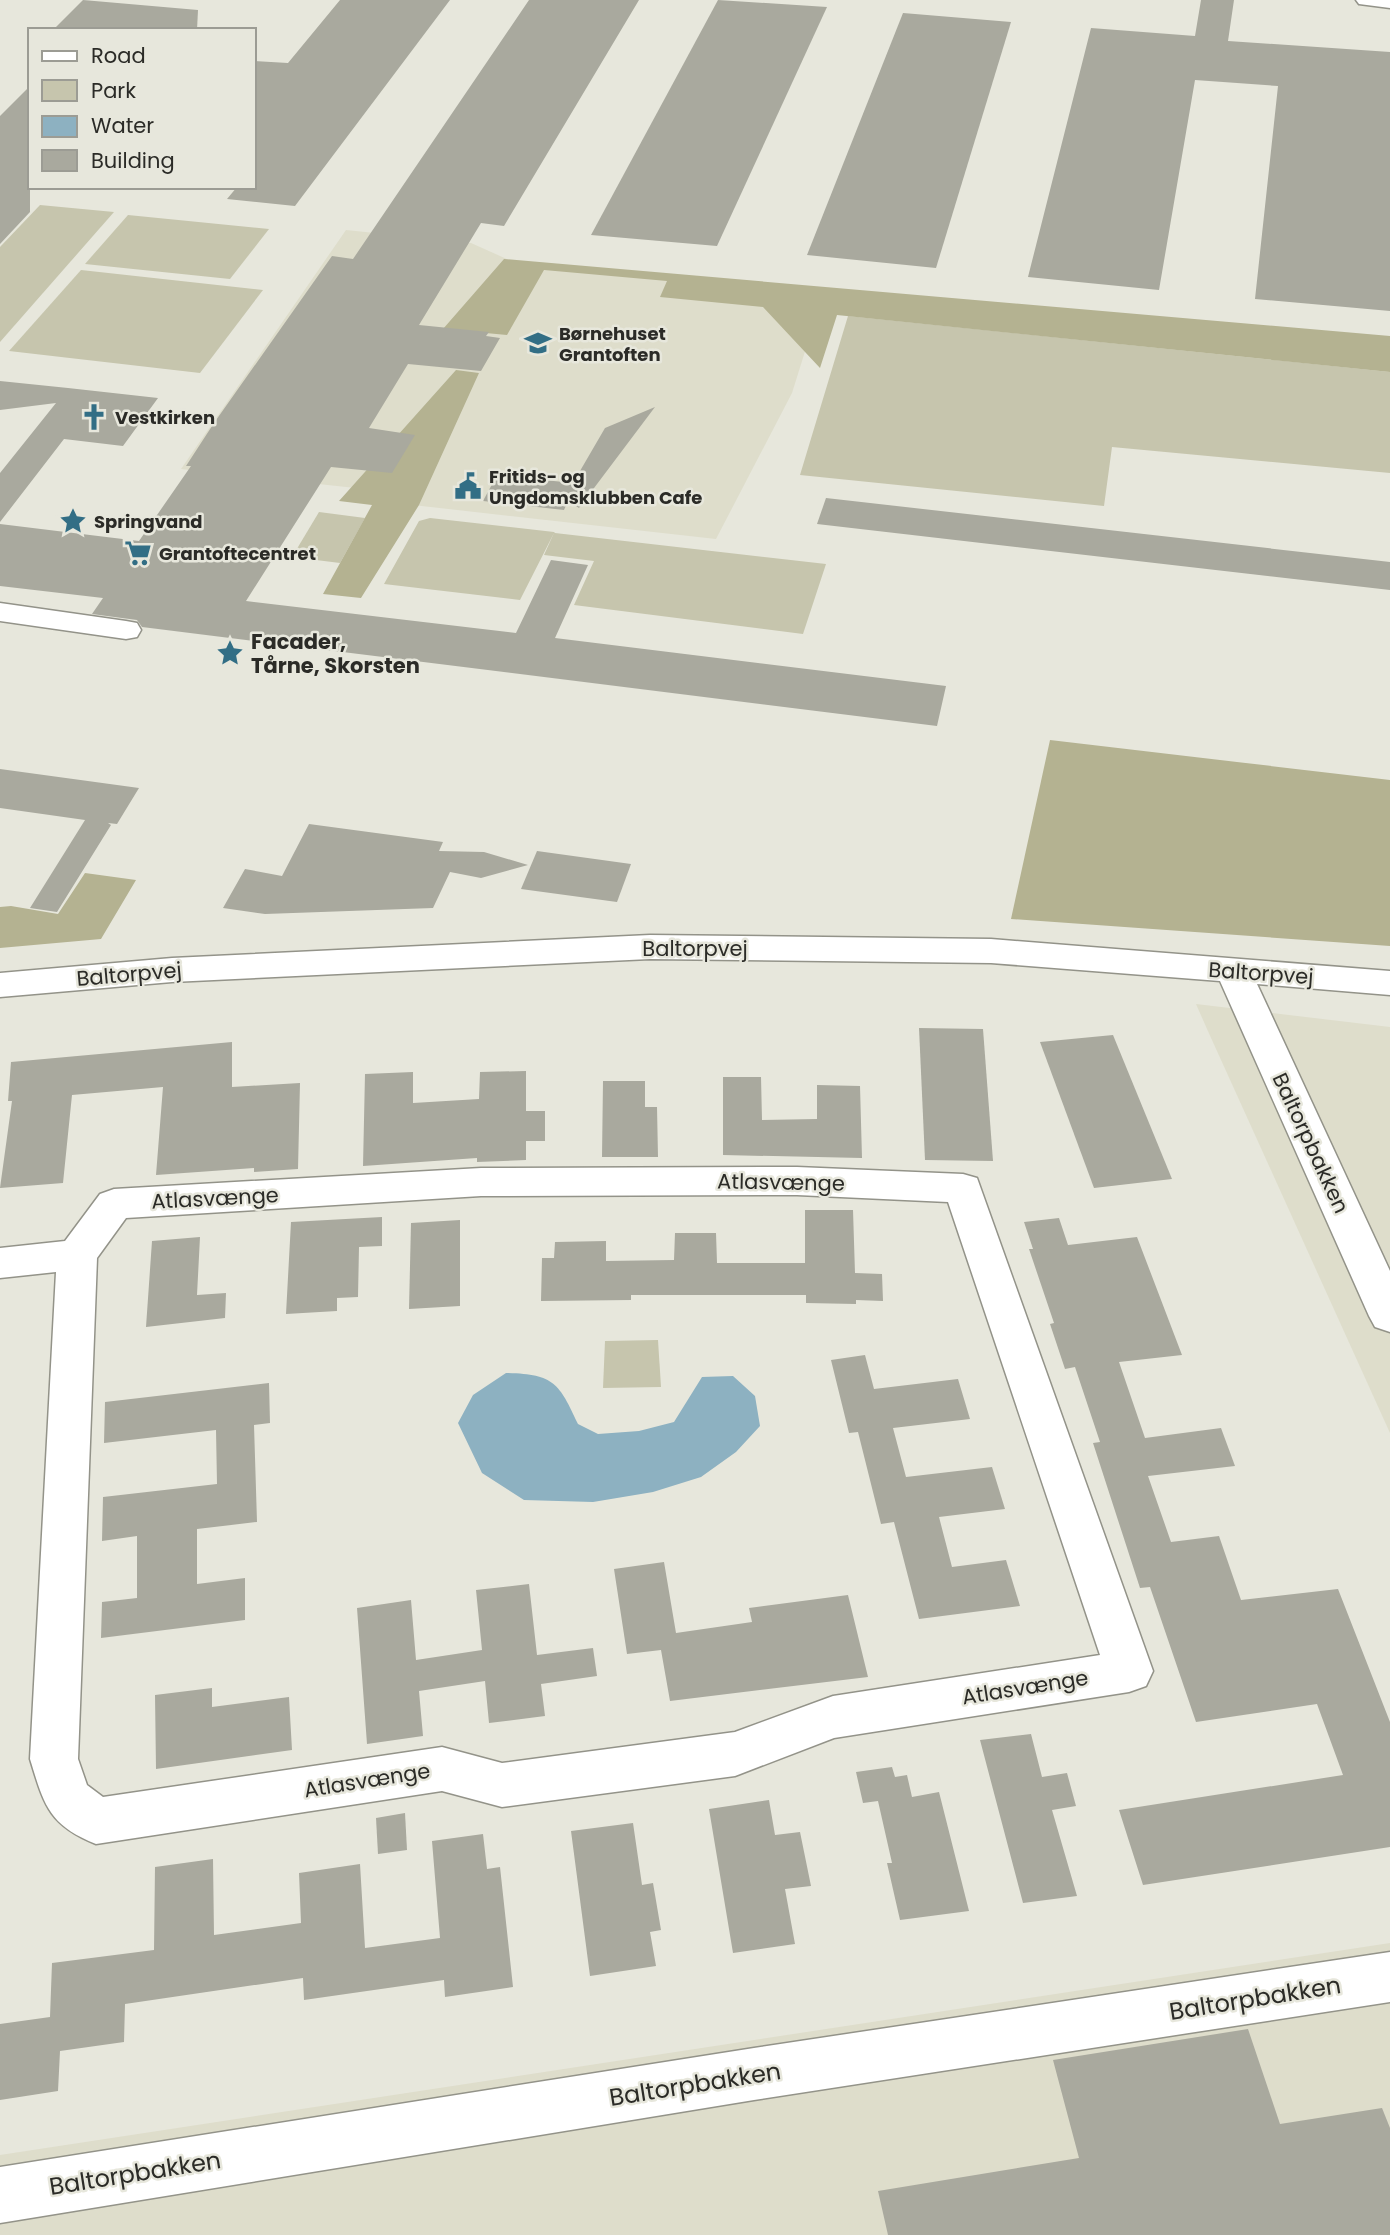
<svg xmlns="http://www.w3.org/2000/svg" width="1390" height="2235" font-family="Poppins,sans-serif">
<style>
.built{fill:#deddcb}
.green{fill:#c6c5ad}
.forest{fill:#b4b291}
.water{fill:#8db1c1}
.building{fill:#a9a99e}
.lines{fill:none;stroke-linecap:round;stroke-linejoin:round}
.minor-casing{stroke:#939389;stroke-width:3}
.minor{fill:#fff;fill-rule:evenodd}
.labels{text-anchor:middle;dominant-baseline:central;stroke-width:5;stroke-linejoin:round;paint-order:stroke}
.far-poi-label{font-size:18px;font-weight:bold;fill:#2b2b27;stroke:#e7e7dc;text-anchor:start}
.poi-label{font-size:21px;font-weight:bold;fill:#2b2b27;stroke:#e7e7dc;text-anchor:start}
.street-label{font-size:21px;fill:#2b2b27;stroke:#e7e7dc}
.near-street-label{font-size:24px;fill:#2b2b27;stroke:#e7e7dc}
</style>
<rect width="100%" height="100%" fill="#e7e7dc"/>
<g class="built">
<path d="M346,230L471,243L518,264L823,294L792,393L716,539L377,501L383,491L181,469Z"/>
<path d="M1196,1004L1390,1027V1433L1207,1029Z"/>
<path d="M1390,1943V2235H0V2155Z"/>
</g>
<g class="green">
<path d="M40,205L114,212L0,342V247Z"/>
<path d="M128,215L269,229L230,279L85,264Z"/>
<path d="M81,270L263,290L200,373L9,351Z"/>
<path d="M848,316L1390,372V473L1112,447L1104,506L800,475Z"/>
<path d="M319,512L365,518L340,563L292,557Z"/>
<path d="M430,518L554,532L555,533L826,564L803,634L574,605L594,561L544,555L554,533L520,600L384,584L419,521Z"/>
<path d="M658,1340L661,1387L603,1388L605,1341Z"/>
</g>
<g class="forest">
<path d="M504,259L1390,336V372L837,315L820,368L763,307L660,297L667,281L544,270L507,335L443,329Z"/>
<path d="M456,370L479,373L419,505L361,598L323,594L372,505L339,501Z"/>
<path d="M1050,740L1390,780V946L1011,919Z"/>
<path d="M85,873L136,880L101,939L0,948V907L11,906L58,914Z"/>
</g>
<path class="water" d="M506,1373C554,1374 559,1383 578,1424L598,1434L639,1431L674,1422L702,1377L733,1376L755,1396L760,1426L736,1452L701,1477L653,1492L593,1502L524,1500L482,1473L458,1423L473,1395Z"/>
<g class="building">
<path d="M83,0L198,10L197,30H53Z"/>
<path d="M340,0H450L295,206L227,199L237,187H254V61L288,63Z"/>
<path d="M529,0H639L504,226L481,223L419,325L489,332L486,336L500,338L481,371L408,364L369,428L415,435L392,473L331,467L246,601L516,633L551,560L588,565L555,638L946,686L937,726L142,627L137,620L92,614L103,598L0,586V524L139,541L191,466H186L214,423L332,256L353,259Z"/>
<path d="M718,0L827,7L717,246L591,235Z"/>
<path d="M1201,0H1234L1228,41L1390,52V311L1255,299L1278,86L1195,80L1159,290L1028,277L1091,28L1195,36Z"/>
<path d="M903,13L1011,22L936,268L807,255Z"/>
<path d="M30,86V212L0,244V116Z"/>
<path d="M0,381L68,388L158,398L123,446L64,439L0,522V473L56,403L0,410Z"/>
<path d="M655,407L579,508L568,501L564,510L483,501L497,475L573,483L605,428Z"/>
<path d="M826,498L1390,562V590L817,524Z"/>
<path d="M0,769L139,788L117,824L108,823L111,825L57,912L30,908L85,820L0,808Z"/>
<path d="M309,824L443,842L439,851L484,852L528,865L481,878L450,872L433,908L265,914L223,908L245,869L282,876Z"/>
<path d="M537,851L631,864L617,902L521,889Z"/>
<path d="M919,1028L983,1029L993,1161L925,1160Z"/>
<path d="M1113,1035L1172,1179L1094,1188L1040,1042Z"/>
<path d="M232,1042V1087L300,1083L298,1169L254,1172V1168L156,1175L163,1087L72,1095L63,1183L0,1188L12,1101H8L11,1062Z"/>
<path d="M526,1071V1111H545V1141H526V1160L477,1162V1158L363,1166L365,1074L413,1072V1103L479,1099L480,1072Z"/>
<path d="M723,1077H761L762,1120L817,1119V1085L860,1086L862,1158L723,1155Z"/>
<path d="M603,1081H645V1107H657L658,1157H602Z"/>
<path d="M805,1210H853L855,1273L882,1274L883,1301L856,1300V1304L806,1303V1295H631V1300L541,1301L542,1258H554L555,1242L606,1241V1261L674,1260L675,1233H716L717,1263H805Z"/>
<path d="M382,1217V1246L359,1247L358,1297L337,1298V1311L286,1314L291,1222Z"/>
<path d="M1059,1218L1068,1245L1137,1237L1182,1355L1119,1362L1145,1438L1221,1428L1235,1466L1148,1476L1171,1542L1219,1536L1241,1600L1338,1589L1390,1722V1847L1143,1885L1119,1810L1343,1775L1317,1704L1196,1722L1150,1587L1140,1588L1093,1443L1100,1442L1075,1367L1065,1369L1050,1324L1054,1323L1029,1249H1033L1024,1222Z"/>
<path d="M460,1220V1306L409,1309L411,1223Z"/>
<path d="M200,1237L197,1295L226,1293L225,1318L146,1327L152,1241Z"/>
<path d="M865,1355L874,1389L958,1379L970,1419L893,1428L906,1477L992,1467L1005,1509L939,1517L952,1567L1006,1560L1020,1606L919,1619L894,1522L881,1524L858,1432L849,1433L831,1360Z"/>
<path d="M269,1383L270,1423L254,1425L257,1522L197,1529V1584L245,1578V1620L101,1638L102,1602L137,1598V1536L102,1541L103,1497L217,1484L216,1430L104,1443L105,1402Z"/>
<path d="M664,1562L676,1633L752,1622L749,1608L848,1595L868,1677L670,1701L661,1650L627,1654L614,1569Z"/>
<path d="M529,1584L537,1655L593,1648L597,1676L541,1684L545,1716L489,1723L485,1681L419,1691L423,1736L367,1744L357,1608L411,1600L416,1660L482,1650L476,1590Z"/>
<path d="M212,1688V1707L289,1697L292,1750L156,1769L155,1695Z"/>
<path d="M1031,1734L1042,1777L1067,1773L1076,1806L1052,1810L1077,1896L1023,1903L980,1740Z"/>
<path d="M892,1767L895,1777L907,1775L912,1797L939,1792L969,1911L900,1920L887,1863H892L878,1801L863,1803L856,1772Z"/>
<path d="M769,1800L775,1835L800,1832L811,1886L785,1889L795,1944L733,1953L709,1809Z"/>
<path d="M405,1813L407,1850L378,1854L376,1818Z"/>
<path d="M633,1823L642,1885L653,1883L661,1930L650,1932L656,1966L590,1976L571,1831Z"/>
<path d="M483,1834L487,1869L500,1867L513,1987L445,1997L444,1980L304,2000L303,1978L125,2004L124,2042L60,2051L58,2091L0,2100V2024L50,2017L52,1963L154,1950L155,1867L213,1859L214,1935L301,1923L299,1873L360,1864L365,1948L440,1938L432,1841Z"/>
<path d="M1248,2029L1280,2124L1382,2108L1390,2128V2235H888L878,2191L1079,2158L1053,2060Z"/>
</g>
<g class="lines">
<defs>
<g id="minor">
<path d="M1356,0H1390V8L1359,4Z"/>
<path d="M0,603L126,621L137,623L141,630L137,637L126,639L0,621Z"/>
<path d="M650,935L991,939L1390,971V995L1257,984L1390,1271V1332L1375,1327L1369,1316L1220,981L991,963L650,959L172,982L0,997V973L172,958Z"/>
<path d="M797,1167L963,1174L977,1178L1153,1671L1146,1686L1129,1692L834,1738L735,1776L502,1807L442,1791L96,1844C48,1825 44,1804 30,1759L56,1272L0,1278V1248L65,1241L100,1194L114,1189L481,1168ZM797,1195L948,1202L1100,1655L833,1696L735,1732L502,1763L442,1747L103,1797L87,1785L78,1759L97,1258L126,1218L481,1196Z"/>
<path d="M1390,1952V2002L754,2100L0,2223V2167L754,2048Z"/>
</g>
</defs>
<use href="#minor" class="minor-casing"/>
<use href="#minor" class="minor"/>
</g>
<defs>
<symbol id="school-bare" viewBox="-9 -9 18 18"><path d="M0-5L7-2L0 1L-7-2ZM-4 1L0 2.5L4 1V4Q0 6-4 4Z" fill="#326e85" stroke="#e7e7dc" stroke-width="2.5" paint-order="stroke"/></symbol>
<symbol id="church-bare" viewBox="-9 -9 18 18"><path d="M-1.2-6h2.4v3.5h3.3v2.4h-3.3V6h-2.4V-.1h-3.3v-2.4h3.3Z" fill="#326e85" stroke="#e7e7dc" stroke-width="2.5" paint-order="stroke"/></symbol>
<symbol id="civic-bare" viewBox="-9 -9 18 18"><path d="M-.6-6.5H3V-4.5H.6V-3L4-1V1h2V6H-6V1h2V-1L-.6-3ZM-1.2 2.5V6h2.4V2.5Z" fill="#326e85" stroke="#e7e7dc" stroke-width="2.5" paint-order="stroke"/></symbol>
<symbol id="sight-bare" viewBox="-9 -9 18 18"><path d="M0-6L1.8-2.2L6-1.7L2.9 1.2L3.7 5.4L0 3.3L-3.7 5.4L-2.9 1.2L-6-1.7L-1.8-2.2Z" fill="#326e85" stroke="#e7e7dc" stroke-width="2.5" paint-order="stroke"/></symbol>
<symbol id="supermarket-bare" viewBox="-9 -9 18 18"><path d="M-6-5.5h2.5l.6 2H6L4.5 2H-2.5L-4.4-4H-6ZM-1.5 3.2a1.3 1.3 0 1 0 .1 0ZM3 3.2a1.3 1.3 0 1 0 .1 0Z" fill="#326e85" stroke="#e7e7dc" stroke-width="2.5" paint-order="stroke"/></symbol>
</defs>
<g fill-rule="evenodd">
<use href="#school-bare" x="519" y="324" width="38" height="38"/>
<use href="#church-bare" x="75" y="398" width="38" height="38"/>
<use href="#civic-bare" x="449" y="467" width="38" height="38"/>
<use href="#sight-bare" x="54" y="502" width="38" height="38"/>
<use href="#supermarket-bare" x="119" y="534" width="38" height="38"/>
<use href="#sight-bare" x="211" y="634" width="38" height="38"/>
</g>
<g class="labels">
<g class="far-poi-label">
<text x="559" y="333">Børnehuset<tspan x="559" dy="21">Grantoften</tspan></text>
<text x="115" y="417">Vestkirken</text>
<text x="489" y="476">Fritids- og<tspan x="489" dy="21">Ungdomsklubben Cafe</tspan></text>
<text x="94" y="521">Springvand</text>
<text x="159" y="553">Grantoftecentret</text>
</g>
<g class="poi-label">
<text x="251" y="641">Facader,<tspan x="251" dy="24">Tårne, Skorsten</tspan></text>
</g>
<g class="street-label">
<text x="695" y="948">Baltorpvej</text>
<text transform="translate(1261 973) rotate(4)">Baltorpvej</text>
<text transform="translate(129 974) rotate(-5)">Baltorpvej</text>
<text transform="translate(1311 1143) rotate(65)">Baltorpbakken</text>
<text transform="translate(781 1182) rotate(1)">Atlasvænge</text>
<text transform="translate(215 1198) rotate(-3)">Atlasvænge</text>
<text transform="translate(1025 1687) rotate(-9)">Atlasvænge</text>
<text transform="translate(367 1780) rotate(-9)">Atlasvænge</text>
</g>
<g class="near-street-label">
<text transform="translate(1255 1998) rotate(-9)">Baltorpbakken</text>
<text transform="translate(695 2084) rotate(-9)">Baltorpbakken</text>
<text transform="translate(135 2173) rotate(-9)">Baltorpbakken</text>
</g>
</g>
<rect x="28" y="28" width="228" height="161" fill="#e7e7dc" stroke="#9c9c94" stroke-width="2"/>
<rect x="42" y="51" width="35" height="10" fill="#ffffff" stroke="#9c9c94" stroke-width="2"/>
<text x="91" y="63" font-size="21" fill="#2b2b27">Road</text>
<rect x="42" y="80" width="35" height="21" fill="#c6c5ad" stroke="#9c9c94" stroke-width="2"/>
<text x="91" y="98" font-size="21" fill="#2b2b27">Park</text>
<rect x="42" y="116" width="35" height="21" fill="#8db1c1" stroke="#9c9c94" stroke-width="2"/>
<text x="91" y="133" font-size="21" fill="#2b2b27">Water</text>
<rect x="42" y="150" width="35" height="21" fill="#a9a99e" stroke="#9c9c94" stroke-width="2"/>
<text x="91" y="168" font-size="21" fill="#2b2b27">Building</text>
</svg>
